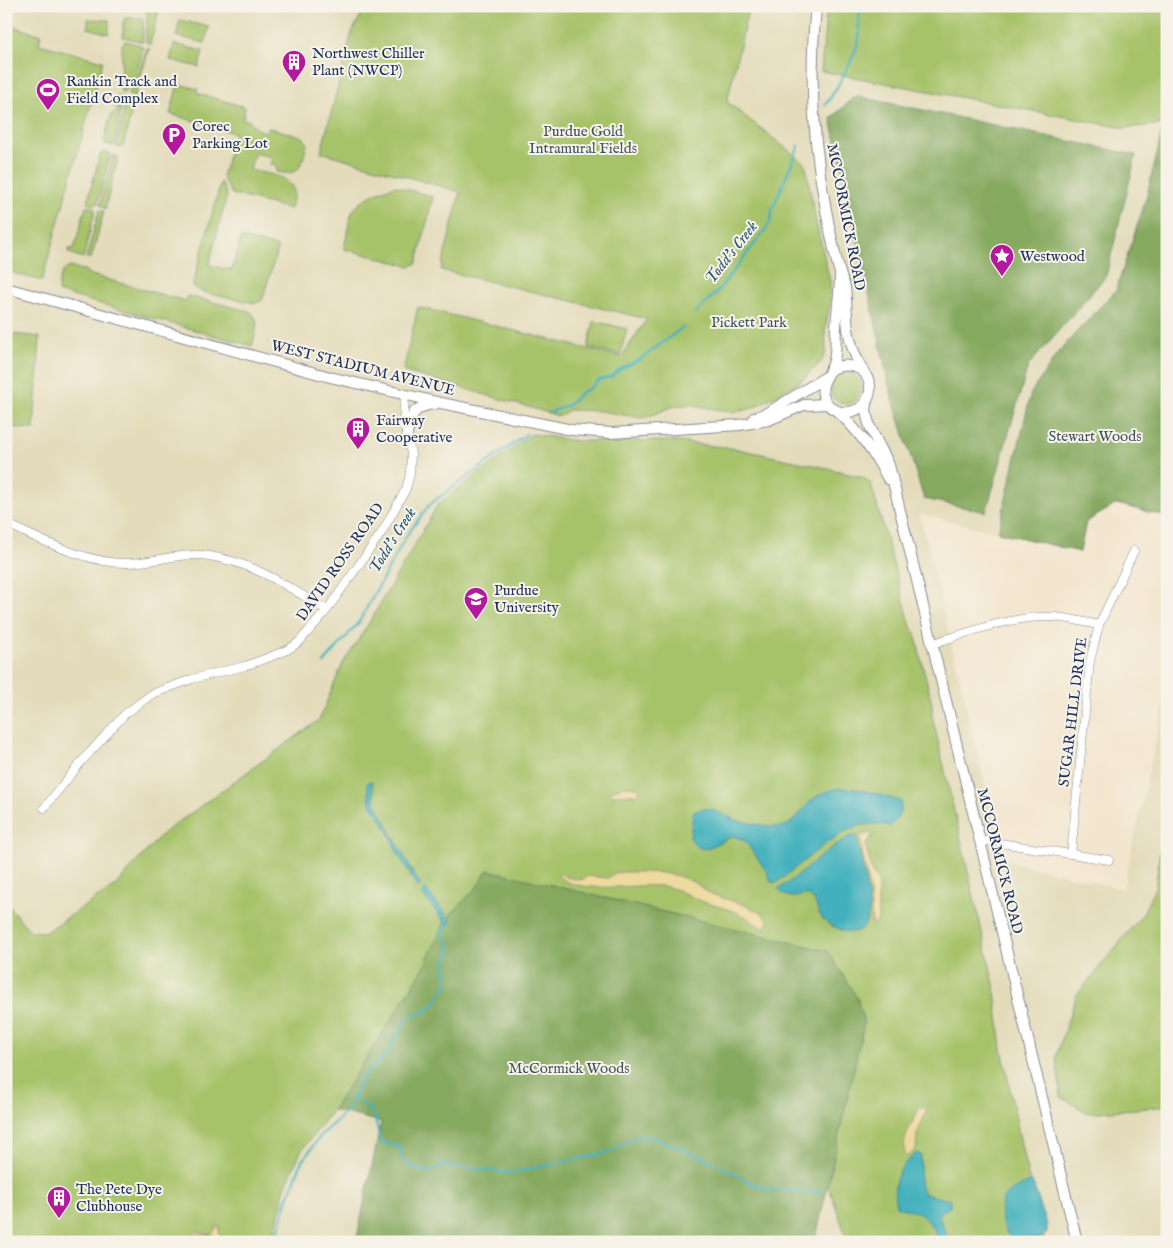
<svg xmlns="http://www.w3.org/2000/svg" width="1173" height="1248" font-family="'IM FELL English',serif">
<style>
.built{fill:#e3dbba}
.green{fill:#a7c36a;stroke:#617964}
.forest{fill:#85a95e;stroke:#506c5e}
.sand{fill:#eeda9e;stroke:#84847e}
.water{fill:#42b1bd;stroke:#2e708e}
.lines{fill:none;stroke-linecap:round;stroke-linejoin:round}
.stream{stroke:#42b1bd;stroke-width:2.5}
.minor-casing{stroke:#878a96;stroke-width:9}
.tertiary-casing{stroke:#878a96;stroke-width:12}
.minor{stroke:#fff;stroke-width:8}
.tertiary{stroke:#fff;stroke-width:10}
.labels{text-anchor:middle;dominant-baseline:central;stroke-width:4;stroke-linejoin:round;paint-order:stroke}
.poi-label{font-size:15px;fill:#1b2f5e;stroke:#f7f3e8;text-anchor:start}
.park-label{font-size:15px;fill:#3e5461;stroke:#f7f3e8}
.street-label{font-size:15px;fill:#1b2f5e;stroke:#f7f3e8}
.water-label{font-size:16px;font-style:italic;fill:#27567a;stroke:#f7f3e8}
</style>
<rect width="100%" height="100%" fill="#f7f3e8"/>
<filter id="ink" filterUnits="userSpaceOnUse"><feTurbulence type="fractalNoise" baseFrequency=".02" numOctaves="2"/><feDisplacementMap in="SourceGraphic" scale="10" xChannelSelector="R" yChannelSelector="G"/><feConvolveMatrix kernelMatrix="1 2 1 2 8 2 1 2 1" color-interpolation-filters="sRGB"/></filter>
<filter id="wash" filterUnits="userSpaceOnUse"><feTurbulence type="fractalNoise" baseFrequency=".0096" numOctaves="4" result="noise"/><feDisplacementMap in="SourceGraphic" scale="20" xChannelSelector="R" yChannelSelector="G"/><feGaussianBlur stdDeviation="1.12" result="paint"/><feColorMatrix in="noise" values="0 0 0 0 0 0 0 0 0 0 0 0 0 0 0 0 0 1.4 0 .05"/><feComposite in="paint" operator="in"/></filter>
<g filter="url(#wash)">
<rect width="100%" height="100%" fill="#f3e6cf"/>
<path class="built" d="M6,6H1167V517L1117,504L1086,522L1080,552L920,514L1003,860L1123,889L1167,689V1242H6Z"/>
<g class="green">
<path d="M147,6H159V10L150,45L146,42Z"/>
<path d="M366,6H749L727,102L805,163L816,222L830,281V302L825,331L826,352L821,362L800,382L753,408L736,412L724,411L694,405H683L672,407L647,417L641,418L601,411L569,410L559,416L403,371L418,307L621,357L647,319L441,270L460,192L321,152L352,32Z"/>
<path d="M827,6H1167V124L1124,128L821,71Z"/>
<path d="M125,18H143V42L123,37V23Z"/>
<path d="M88,19L109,20V34L88,28Z"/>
<path d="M180,20L209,27L205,43L176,36Z"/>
<path d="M7,24L41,35L39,44L103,61L42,281L6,271Z"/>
<path d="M125,41L141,45L143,49L136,75L123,94L121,92L122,44Z"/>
<path d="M174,44L203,51L199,67L170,60Z"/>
<path d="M147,48H149L135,97L130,96L128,93L139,73Z"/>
<path d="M178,84L198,89L197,93L245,107L243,119L250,121C254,127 258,130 266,132L267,127L303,137L307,143C302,163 302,177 277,172L276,165L270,164L272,157L254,153L250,170C263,174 292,174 294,193C294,198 291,204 290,209L232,194L222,177L235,133L170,114Z"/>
<path d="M117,96L122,97L123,100L114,146L106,144L104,141L111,115L119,110L118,107L115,108Z"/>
<path d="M130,99L135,100L123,146L119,147L116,146L126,101Z"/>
<path d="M105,152L111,154L98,203L94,205L87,203L100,155Z"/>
<path d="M114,155L117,156L118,159L105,209L100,205Z"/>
<path d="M221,182L227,195L209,265L232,270L241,238H243L278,247L263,298L261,301L255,303L202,292L194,287L193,284L204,243H206L205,240Z"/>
<path d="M396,186L433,197L417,263L410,266L344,249C347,237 348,224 352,213C357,200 383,189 396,186Z"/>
<path d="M86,206L94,208L95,211L83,258L74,255L68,252L69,248L74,249Z"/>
<path d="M99,211H104L92,256L91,258H86Z"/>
<path d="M71,267L87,271L88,274L185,301L187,296L249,311C262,319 255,333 252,346L58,292C59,281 60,269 71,267Z"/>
<path d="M594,321L627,329L620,355L588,347Z"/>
<path d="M6,333L40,337L34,429L6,427Z"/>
<circle cx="846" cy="388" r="16"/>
<path d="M532,434L578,441H671L738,449L827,468L864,478L871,484L911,627L915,633L932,704V715L994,984L1002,1049L1024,1159L1045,1242H848L828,1184L864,1023L488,870L477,887L446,920L421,973L333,1110L301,1151L285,1187L273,1242H6V903L30,931L46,932L115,886L162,834L319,720L343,663L366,628L439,503Z"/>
<path d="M1167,804V1105L1158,1107L1088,1113L1061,1097L1056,1057L1076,996L1142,915L1155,888Z"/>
</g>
<g class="forest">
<path d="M856,96L1136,155L1106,276L1028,366L986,512L924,499L890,390L831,118Z"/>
<path d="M1164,124H1167V517L1117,504L1086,522L1080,552L998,532L1031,393L1059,351L1116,290L1146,199Z"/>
<path d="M488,870L828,951L857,998L864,1023L815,1242H356L381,1122L333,1110L421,973L446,920L477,887Z"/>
</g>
<g class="sand">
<path d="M624,786H634L639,788L640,792L637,794L610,795V792Z"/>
<path d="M871,833L872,837L867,841L866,846L872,873L878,880V919L875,924H872L870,893L860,839L861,835Z"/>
<path d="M624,872C647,872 672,871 693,882C700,885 705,892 712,894C732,902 753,905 768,919L767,927C758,928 752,920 744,916C732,909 718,907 704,902C690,897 678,888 662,886C637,883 576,896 558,875L560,873L566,877L582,880L587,876L608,878L615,873Z"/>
<path d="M923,1107L926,1109V1112L917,1134L916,1149L907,1157C898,1143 913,1122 919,1109Z"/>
<path d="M217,1227H220L219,1233L221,1236L230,1239L236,1238L238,1242H230L213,1236L193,1234L196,1231L211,1235Z"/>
</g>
<g class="water">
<path d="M372,781L375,802L414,875L421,885L418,888L396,850L390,834L370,802L367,783Z"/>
<path d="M839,788L859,789L901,801C902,811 898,820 890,826C885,825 879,824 874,824C841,823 802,865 776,883L771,882L767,872L745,841L733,836L706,849L697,847L690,838L693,812C713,804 716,813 733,819C742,822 770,827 779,827C794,827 801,809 811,801C820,793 828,791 839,788Z"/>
<path d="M856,834C859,853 872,901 868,917C866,927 859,933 849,932C840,930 828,926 822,918C817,913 817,903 812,898C801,888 795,907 778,889C806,873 826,846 856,834Z"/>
<path d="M426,890L451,921V922L446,924L422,894Z"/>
<path d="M917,1153L921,1155C921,1168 917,1182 924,1194L950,1200V1207L941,1212L939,1215C942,1225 946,1233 949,1242H940C933,1228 927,1215 911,1210C905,1208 901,1210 896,1206C891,1184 898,1166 917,1153Z"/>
<path d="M1032,1181L1047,1224V1233L1040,1239L1012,1238C1006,1235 1003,1228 1002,1221C996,1194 1011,1191 1032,1181Z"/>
</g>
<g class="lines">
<g class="stream">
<path d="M825,105C835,93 857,53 859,38C860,26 857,17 861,6"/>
<path d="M695,313L716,293L766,229L771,220L772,210L799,146"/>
<path d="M551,412L568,405L582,392L589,389L599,380L611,377L620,369L641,359L683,327"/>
<path d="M324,663L359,622L407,535L430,504L527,434"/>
<path d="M353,1097L373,1112L381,1141L385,1144C409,1146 395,1152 407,1164C413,1170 423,1171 430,1172L442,1165L511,1173L609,1152L635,1138L649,1136L709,1160L753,1184L769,1189L821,1193"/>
<path d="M276,1242L285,1206L302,1161L322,1134L343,1115L350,1106L361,1079L388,1052L405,1021C413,1014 425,1014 432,1006C434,1004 449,983 449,981C448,976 444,972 445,966C446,961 451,954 450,948C450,942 443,937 441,931L451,924"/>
</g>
</g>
</g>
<g filter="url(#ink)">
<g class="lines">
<defs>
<g id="minor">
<path d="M6,523C39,540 92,565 129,563C156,562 182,552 209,556C253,562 290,588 327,610"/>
<path d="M931,644C964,634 1007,618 1041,617C1061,616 1079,621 1099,625"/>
<path d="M44,808L82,761L125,714L152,694L192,679L245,666L270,657L289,649L299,642L327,610L382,532L406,489L410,474L411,454L407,434L403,425L405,395"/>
<path d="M980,842L987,841L1109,860"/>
<path d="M1071,854L1090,661L1099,625L1134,551"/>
</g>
<g id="tertiary">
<path d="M816,6C809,74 813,143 826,210C830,231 834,253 840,273C841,278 844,282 845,287C847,301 846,315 848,329C850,341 854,354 860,365C863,372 869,378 870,385C873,415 831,423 823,395C820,382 829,376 833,364C837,352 835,340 836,327C837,309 840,292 840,274"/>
<path d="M6,288L330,377L441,403L572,430L611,433L739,425L769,420L804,405L828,404"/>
<path d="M830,370C843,364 851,364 863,371"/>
<path d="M866,403C865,427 880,444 889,465L1077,1242"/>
<path d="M837,411C858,430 875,454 888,479"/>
<path d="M754,418L769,412L824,378"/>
<path d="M407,434C411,415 413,406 435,404"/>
</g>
</defs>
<use href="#minor" class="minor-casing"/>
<use href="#tertiary" class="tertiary-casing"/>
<use href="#minor" class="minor"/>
<use href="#tertiary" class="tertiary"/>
</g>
</g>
<defs>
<symbol id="building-pin" viewBox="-11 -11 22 30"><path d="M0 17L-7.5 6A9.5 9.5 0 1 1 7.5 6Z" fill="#b5179e" stroke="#f7f3e8"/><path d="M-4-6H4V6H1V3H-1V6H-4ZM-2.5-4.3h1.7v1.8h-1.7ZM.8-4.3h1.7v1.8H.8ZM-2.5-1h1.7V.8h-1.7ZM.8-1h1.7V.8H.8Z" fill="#fff"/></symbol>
<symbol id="stadium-pin" viewBox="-11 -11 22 30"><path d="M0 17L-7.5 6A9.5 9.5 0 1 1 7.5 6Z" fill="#b5179e" stroke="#f7f3e8"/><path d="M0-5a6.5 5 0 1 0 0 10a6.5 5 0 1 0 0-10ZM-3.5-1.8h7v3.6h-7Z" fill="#fff"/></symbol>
<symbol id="parking-pin" viewBox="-11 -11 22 30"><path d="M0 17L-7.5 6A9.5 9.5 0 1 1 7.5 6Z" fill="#b5179e" stroke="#f7f3e8"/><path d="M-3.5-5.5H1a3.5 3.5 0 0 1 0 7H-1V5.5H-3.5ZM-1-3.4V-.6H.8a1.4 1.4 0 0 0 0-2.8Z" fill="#fff"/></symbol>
<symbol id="sight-pin" viewBox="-11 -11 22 30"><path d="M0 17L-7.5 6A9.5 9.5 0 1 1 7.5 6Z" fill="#b5179e" stroke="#f7f3e8"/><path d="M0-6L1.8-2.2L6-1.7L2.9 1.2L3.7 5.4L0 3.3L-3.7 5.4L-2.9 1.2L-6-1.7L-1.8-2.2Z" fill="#fff"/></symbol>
<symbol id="university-pin" viewBox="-11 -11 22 30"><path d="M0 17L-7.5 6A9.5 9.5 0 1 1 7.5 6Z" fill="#b5179e" stroke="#f7f3e8"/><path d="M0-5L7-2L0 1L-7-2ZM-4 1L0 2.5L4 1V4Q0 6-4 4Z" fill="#fff"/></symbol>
</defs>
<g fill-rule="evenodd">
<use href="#building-pin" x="280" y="48" width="28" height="38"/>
<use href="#stadium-pin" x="34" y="76" width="28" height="38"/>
<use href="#parking-pin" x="160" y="121" width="28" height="38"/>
<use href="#sight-pin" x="988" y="242" width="28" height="38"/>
<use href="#building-pin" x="344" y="415" width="28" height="38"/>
<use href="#university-pin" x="462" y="585" width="28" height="38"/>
<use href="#building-pin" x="45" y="1184" width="28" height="38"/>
</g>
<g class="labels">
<g class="poi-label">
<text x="312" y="53">Northwest Chiller<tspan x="312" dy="17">Plant (NWCP)</tspan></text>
<text x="66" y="81">Rankin Track and<tspan x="66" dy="17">Field Complex</tspan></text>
<text x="192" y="126">Corec<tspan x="192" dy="17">Parking Lot</tspan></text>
<text x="1020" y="256">Westwood</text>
<text x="376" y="420">Fairway<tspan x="376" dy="17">Cooperative</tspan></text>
<text x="494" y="590">Purdue<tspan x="494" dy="17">University</tspan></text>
<text x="76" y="1189">The Pete Dye<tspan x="76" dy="17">Clubhouse</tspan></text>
</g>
<g class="park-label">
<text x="583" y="131">Purdue Gold<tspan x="583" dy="17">Intramural Fields</tspan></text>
<text x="749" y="322">Pickett Park</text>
<text x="1095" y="436">Stewart Woods</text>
<text x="569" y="1068">McCormick Woods</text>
</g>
<g class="street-label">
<text transform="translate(846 217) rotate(79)">MCCORMICK ROAD</text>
<text transform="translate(363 368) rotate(14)">WEST STADIUM AVENUE</text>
<text transform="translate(340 562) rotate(-55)">DAVID ROSS ROAD</text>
<text transform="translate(1073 712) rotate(-83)">SUGAR HILL DRIVE</text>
<text transform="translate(1000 861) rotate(76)">MCCORMICK ROAD</text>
</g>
<g class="water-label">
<text transform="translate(732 253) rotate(-52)">Todd's Creek</text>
<text transform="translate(393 541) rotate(-58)">Todd's Creek</text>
</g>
</g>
<rect width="1173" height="1248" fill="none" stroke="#f7f3e8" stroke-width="25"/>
</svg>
